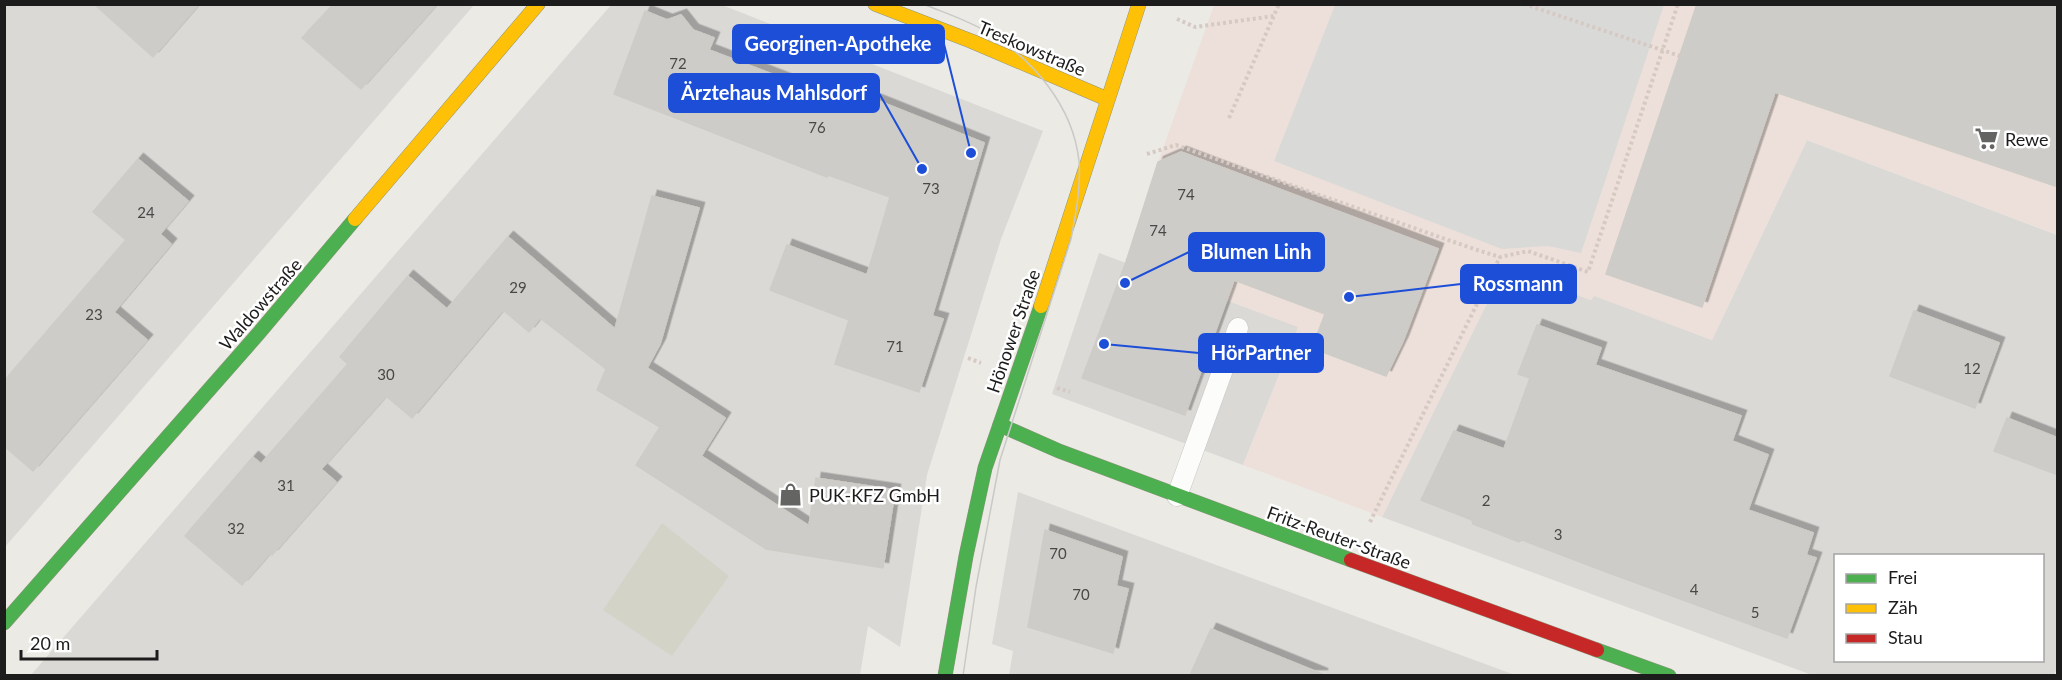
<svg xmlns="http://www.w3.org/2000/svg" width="2062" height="680" font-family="Lato,sans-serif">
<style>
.residential{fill:#dad9d6;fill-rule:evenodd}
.commercial{fill:#ede0da}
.construction{fill:#d3d4c7}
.parking{fill:#d9d9d7}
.building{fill:#cdccc8;stroke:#ceccc6;stroke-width:1.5;filter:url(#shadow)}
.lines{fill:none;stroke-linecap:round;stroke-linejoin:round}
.lane-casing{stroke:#c3c3c1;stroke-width:21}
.fast-casing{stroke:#90957d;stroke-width:15}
.slow-casing{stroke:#90957d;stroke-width:15}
.jam-casing{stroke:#90957d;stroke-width:15}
.path{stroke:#d6c9c4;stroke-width:4;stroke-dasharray:3 3;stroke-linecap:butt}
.lane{stroke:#fcfcfb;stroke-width:20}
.fast{stroke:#4caf50;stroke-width:14}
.slow{stroke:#ffc107;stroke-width:14}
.jam{stroke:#c62828;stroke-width:14}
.tram{stroke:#c9c9c8;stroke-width:1.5}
.labels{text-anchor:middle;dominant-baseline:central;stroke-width:5;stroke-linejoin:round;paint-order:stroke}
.number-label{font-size:15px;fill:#484847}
.street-label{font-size:18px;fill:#1c1c1c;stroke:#fff}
.poi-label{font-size:18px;fill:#1c1c1c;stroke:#fff;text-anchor:start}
.leader{fill:none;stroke:#1d4ed8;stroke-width:2}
.callout-dot{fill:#1d4ed8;stroke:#fff;stroke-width:2}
.callout{fill:#1d4ed8;stroke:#1d4ed8;stroke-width:2}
.callout-label{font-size:20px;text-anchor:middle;font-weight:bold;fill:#fff}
</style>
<defs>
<filter id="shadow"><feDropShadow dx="5.5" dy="-5.5" stdDeviation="0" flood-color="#0004"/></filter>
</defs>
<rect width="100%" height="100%" fill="#ebeae5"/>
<g class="residential">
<path d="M5,5H474L5,547Z"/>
<path d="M611,5H722L1043,131L1001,239L927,475L900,647L868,626L860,675L30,676Z"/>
<path d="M1807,140L2057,235L2058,666L2054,675H1812L1382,517L1504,268L1591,300L1594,295L1712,340ZM1836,556H2042V660H1836Z"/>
<path d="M1099,253L1299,327L1243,465L1052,394Z"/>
<path d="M1018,492L1515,675H1009L1013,651L992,644Z"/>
</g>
<path class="commercial" d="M1214,5H2057V235L1807,140L1712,340L1594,296L1591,300L1504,269L1382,517L1243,465L1298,327L1125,262L1158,162Z"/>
<path class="construction" d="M662,523L729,576L672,656L603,610Z"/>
<path class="parking" d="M1335,5H1664L1581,253L1548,246L1502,249L1274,161Z"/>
<g class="building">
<path d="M94,4H199L153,57Z"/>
<path d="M334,4H437L361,89L302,38Z"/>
<path d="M1697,4H2058V187L1775,92L1702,307L1606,274Z"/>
<path d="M645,11L667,20L681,15L693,30L714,38L709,50L871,112L876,100L984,143L932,316L943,319L919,392L835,364L849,320L770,290L787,245L867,275L890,197L828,175L827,177L614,94Z"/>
<path d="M1181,152L1438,249L1403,341L1386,376L1312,348L1325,314L1234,280L1185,415L1082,378L1126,262L1158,162Z"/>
<path d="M138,159L188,201L160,234L171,244L114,312L147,340L33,471L4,446V381L126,240L93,212Z"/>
<path d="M652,196L699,208L660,344L647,368L725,418L701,456L809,526L816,478L895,490L883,568L766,549L636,465L660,427L597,390L606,369L540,318L529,332L503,310L412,418L386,396L321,469L336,482L272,555L270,553L242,585L185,536L253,457L261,464L348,364L340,357L408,276L447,309L508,237L615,329Z"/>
<path d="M1914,311L1999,343L1975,408L1890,376Z"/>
<path d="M1537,325L1601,348L1595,365L1741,416L1732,441L1768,455L1748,510L1813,533L1806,555L1816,558L1787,638L1609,573L1522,540L1519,542L1473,524L1472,520L1421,500L1454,431L1504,449L1530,378L1518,374Z"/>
<path d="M2007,418L2058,438V475L1994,451Z"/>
<path d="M1045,530L1122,557L1116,586L1128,589L1113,653L1028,627Z"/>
<path d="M1211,629L1322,674V675H1190Z"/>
</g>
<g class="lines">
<defs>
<path id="lane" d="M1177,496L1238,328"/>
<g id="fast">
<path d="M1000,425L1059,451L1351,560"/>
<path d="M4,623L258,334L355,219"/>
<path d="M1597,650L1669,676"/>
<path d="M945,676L966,556L985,468L1041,306"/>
</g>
<g id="slow">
<path d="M875,4L971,41L1107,99"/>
<path d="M355,219L538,4"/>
<path d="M1041,306L1139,4"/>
</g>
<path id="jam" d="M1351,560L1597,650"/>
</defs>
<use href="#lane" class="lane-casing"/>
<use href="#fast" class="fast-casing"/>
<use href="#slow" class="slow-casing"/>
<use href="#jam" class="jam-casing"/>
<g class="path">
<path d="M1524,4L1680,56"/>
<path d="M1177,19L1195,27L1274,16"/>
<path d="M1229,118L1279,4"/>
<path d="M1147,154L1176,145L1474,249L1500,257L1528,251L1588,272L1678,4"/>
<path d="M968,358L981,363"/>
<path d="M1057,388L1070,392"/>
<path d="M1370,522L1500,257"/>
</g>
<use href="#lane" class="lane"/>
<use href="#fast" class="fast"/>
<use href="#slow" class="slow"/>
<use href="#jam" class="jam"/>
<path class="tram" d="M923,4C945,13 967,20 987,32C1033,59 1073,106 1079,161C1081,187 1076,213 1071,239L1000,460L976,587L963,676"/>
</g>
<defs>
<symbol id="supermarket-bare" viewBox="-9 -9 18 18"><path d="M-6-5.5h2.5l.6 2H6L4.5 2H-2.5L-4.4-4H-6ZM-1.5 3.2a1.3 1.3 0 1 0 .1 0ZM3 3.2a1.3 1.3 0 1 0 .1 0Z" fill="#646462" stroke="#fff" stroke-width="2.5" paint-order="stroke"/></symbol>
<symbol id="shop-bare" viewBox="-9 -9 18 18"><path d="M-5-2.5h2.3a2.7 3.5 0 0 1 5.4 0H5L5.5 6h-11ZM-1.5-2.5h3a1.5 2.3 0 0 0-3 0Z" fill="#646462" stroke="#fff" stroke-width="2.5" paint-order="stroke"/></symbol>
</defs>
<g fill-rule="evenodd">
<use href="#supermarket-bare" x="1970" y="122" width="33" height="33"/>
<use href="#shop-bare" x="774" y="478" width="33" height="33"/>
</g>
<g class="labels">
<g class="number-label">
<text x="678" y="63">72</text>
<text x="817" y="127">76</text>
<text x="931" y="188">73</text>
<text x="1186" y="194">74</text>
<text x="146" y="212">24</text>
<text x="1158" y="230">74</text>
<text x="518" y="287">29</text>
<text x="94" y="314">23</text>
<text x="895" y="346">71</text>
<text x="1972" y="368">12</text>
<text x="386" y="374">30</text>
<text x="286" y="485">31</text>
<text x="1486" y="500">2</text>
<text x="236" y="528">32</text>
<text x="1558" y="534">3</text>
<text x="1058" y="553">70</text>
<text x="1694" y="589">4</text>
<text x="1081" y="594">70</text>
<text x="1755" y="612">5</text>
</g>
<g class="street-label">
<text transform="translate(1032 48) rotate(23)">Treskowstraße</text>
<text transform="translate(260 304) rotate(-49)">Waldowstraße</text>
<text transform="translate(1013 331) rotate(-71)">Hönower Straße</text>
<text transform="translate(1339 537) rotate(20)">Fritz-Reuter-Straße</text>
</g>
<g class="poi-label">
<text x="2005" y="139">Rewe</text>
<text x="809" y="495">PUK-KFZ GmbH</text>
</g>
</g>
<path class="leader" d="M971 153L944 44M922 169L879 93M1125 283L1189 252M1349 297L1461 284M1104 344L1199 353"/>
<g class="callout-dot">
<circle cx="971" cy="153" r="6"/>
<circle cx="922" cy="169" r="6"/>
<circle cx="1125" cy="283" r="6"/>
<circle cx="1349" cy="297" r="6"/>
<circle cx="1104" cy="344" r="6"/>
</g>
<g class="callout">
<rect x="733" y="25" width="211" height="38" rx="6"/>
<rect x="669" y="74" width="210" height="38" rx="6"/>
<rect x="1189" y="233" width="135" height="38" rx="6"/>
<rect x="1461" y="265" width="115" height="38" rx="6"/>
<rect x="1199" y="334" width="124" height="38" rx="6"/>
</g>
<g class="callout-label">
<text x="838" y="51">Georginen-Apotheke</text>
<text x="774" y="100">Ärztehaus Mahlsdorf</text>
<text x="1256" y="259">Blumen Linh</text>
<text x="1518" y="291">Rossmann</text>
<text x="1261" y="360">HörPartner</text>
</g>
<rect width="2062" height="680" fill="none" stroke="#1c1c1c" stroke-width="12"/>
<rect x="1834" y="554" width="210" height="108" fill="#ffffff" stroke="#a4a4a4" stroke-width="1.5"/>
<rect x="1846" y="574" width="30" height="9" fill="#4caf50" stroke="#a4a4a4" stroke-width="1.5"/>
<text x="1888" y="584" font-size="18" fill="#1c1c1c">Frei</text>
<rect x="1846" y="604" width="30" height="9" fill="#ffc107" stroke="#a4a4a4" stroke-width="1.5"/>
<text x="1888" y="614" font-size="18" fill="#1c1c1c">Zäh</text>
<rect x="1846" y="634" width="30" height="9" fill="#c62828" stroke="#a4a4a4" stroke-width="1.5"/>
<text x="1888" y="644" font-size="18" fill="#1c1c1c">Stau</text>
<path d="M21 650v9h136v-9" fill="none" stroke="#1c1c1c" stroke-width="3"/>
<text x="30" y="650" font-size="18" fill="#1c1c1c" stroke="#ffffff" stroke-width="4.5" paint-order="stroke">20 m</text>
</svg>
